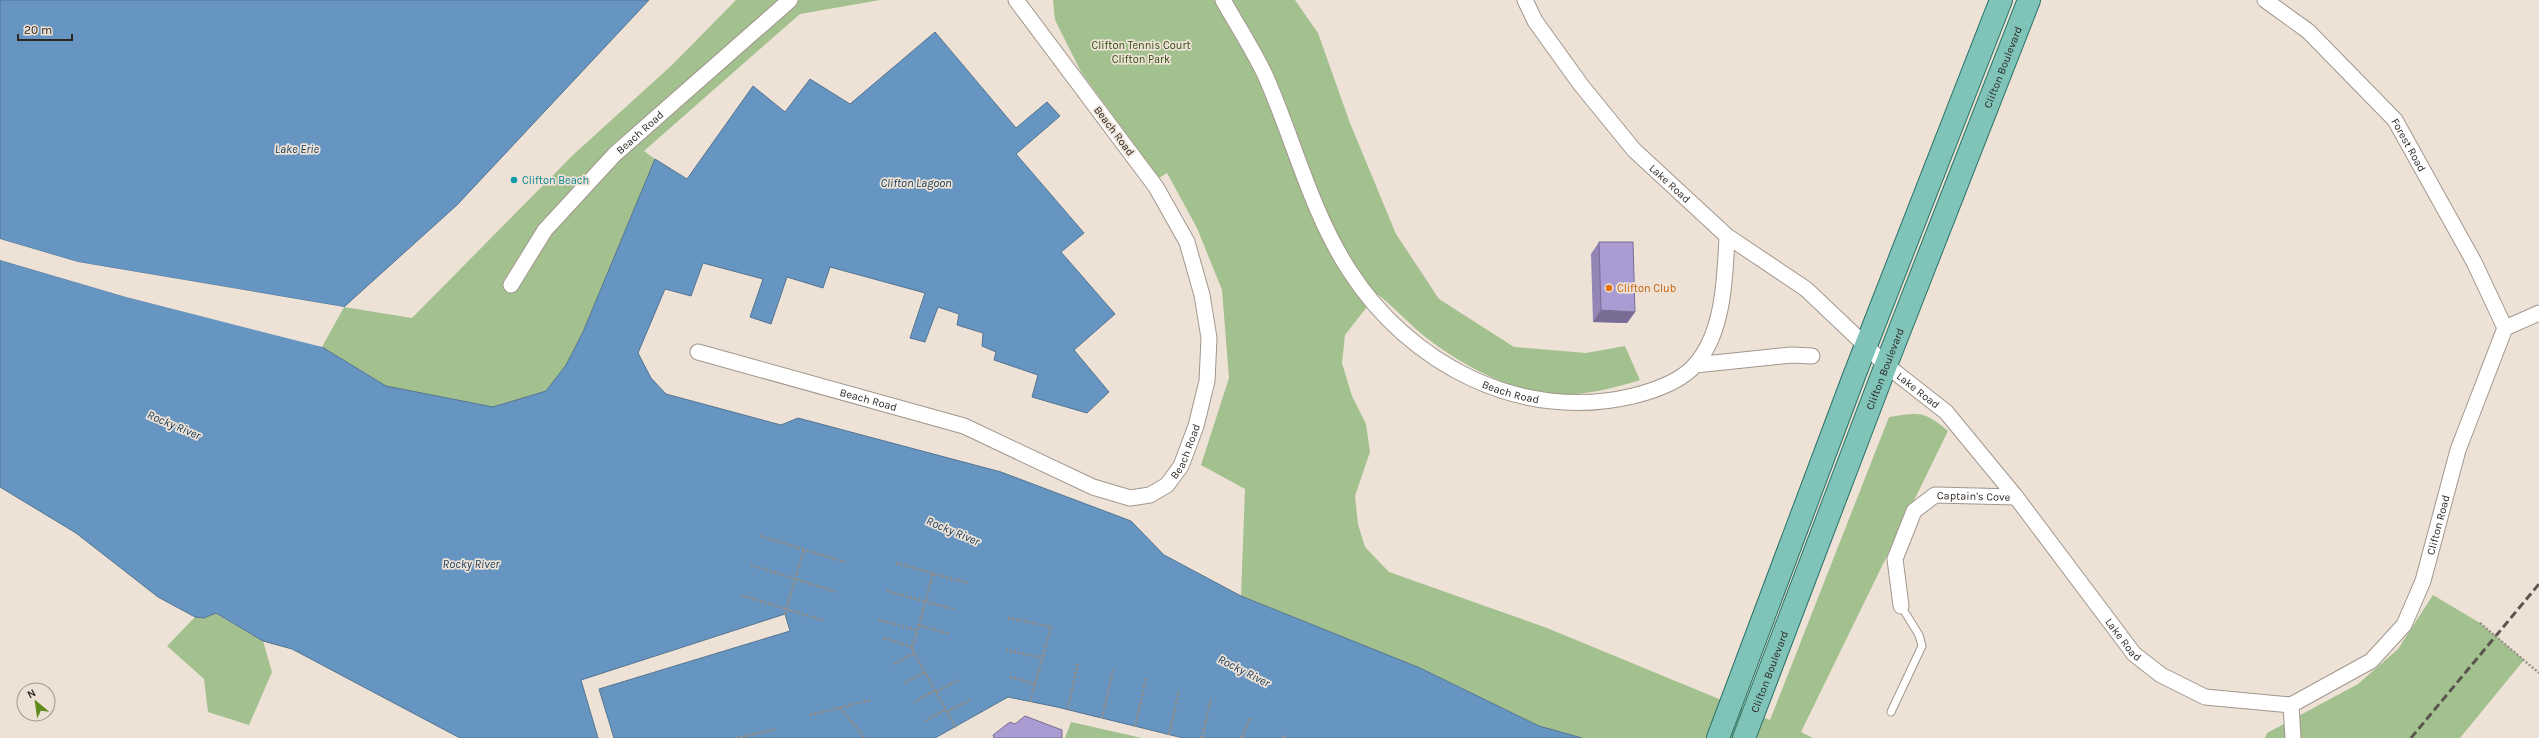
<svg xmlns="http://www.w3.org/2000/svg" width="2539" height="738" font-family="Karla,sans-serif">
<style>
.green{fill:#a3c08f}
.water{fill:#6595c0;stroke:#547491}
.pier{fill:#eee2d7}
.lines{fill:none;stroke-linecap:round;stroke-linejoin:round}
.service-casing{stroke:#a2978d;stroke-width:9}
.minor-casing{stroke:#a2978d;stroke-width:17}
.primary-casing{stroke:#2a7266;stroke-width:24}
.path{stroke:#988f87;stroke-width:2.5;stroke-dasharray:2 2;stroke-linecap:butt}
.service{stroke:#fff;stroke-width:7}
.minor{stroke:#fff;stroke-width:15}
.primary{stroke:#7fc3b9;stroke-width:22}
.rail{stroke:#5b544e;stroke-width:3;stroke-dasharray:8 4;stroke-linecap:butt}
.path-bridge{stroke:#988f87;stroke-width:2.5;stroke-dasharray:2 2;stroke-linecap:butt}
.wall{fill:#9385b5}
.shaded-wall{fill:#786c94}
.building{fill:#ab9bd3;stroke:#786c94}
.culture-dot{fill:#0f9aa8;stroke:#eee2d7;stroke-width:1.5}
.food-dot{fill:#e8710a;stroke:#eee2d7;stroke-width:1.5}
.labels{text-anchor:middle;dominant-baseline:central;stroke-width:3.5;stroke-linejoin:round;paint-order:stroke}
.park-label{font-size:11px;fill:#2f4c12;stroke:#eee2d7}
.street-label{font-size:11px;fill:#2b2622;stroke:#eee2d7}
.culture-label{font-size:11px;fill:#0d838f;stroke:#eee2d7;text-anchor:start}
.food-label{font-size:11px;fill:#c56008;stroke:#eee2d7;text-anchor:start}
.water-label{font-size:12px;font-style:italic;fill:#143957;stroke:#eee2d7}
</style>
<rect width="100%" height="100%" fill="#eee2d7"/>
<g class="green">
<path d="M736,0H880L800,14L644,151L655,159L583,332L566,365L546,391L493,407L386,386L322,347L344,307L412,318L573,155L672,65Z"/>
<path d="M1053,0H1295L1318,33L1350,123L1396,234L1439,299L1514,347L1586,353L1625,346L1640,380C1615,388 1589,394 1562,395C1519,396 1466,367 1432,342C1412,328 1396,308 1377,294L1345,335L1342,363L1352,396L1366,424L1370,452L1355,496L1358,524L1365,547L1389,572L1547,628L1770,720L1889,417C1920,412 1925,411 1948,431L1801,732L1813,738H1582L1539,726L1420,668L1241,596L1245,489L1201,465L1229,378L1222,290L1197,228L1167,173L1159,178L1081,72L1055,20Z"/>
<path d="M2433,595L2480,623L2524,660L2460,738H2265L2267,733L2358,684L2398,649Z"/>
<path d="M215,613L263,641L272,672L249,725L208,712L204,679L167,646L195,617L204,618Z"/>
<path d="M1071,722L1142,738H1065Z"/>
</g>
<g class="water">
<path d="M0,0H649L457,205L344,307L78,262L0,239Z"/>
<path d="M935,32L1016,128L1047,102L1060,116L1016,154L1084,233L1061,252L1115,314L1074,350L1109,392L1087,413L1032,397L1038,375L994,360L996,352L982,346L983,333L957,325L959,314L938,307L925,342L910,338L925,293L830,267L823,288L787,277L771,324L750,317L763,279L703,263L691,296L665,289L638,353L651,378L666,394L781,425L798,418L1001,472L1131,521L1164,555L1241,596L1420,668L1539,726L1582,738H1183L1057,707L1008,697L935,738H614L599,689L790,631L785,614L581,680L598,738H460L292,649L263,641L216,613L204,618L195,617L158,597L76,533L0,487V260L127,297L307,342L322,347L386,386L493,407L546,391L566,365L583,332L655,159L687,179L753,86L785,112L810,79L850,104Z"/>
</g>
<g class="pier">
<path d="M0,239L78,262L344,307L343,309L77,264L0,241Z"/>
<path d="M0,258L127,295L323,345L322,347L126,297L0,260Z"/>
</g>
<g class="lines">
<defs>
<path id="service" d="M1891,712L1922,646L1919,635L1901,606"/>
<g id="minor">
<path id="s1" d="M1223,0C1237,25 1254,51 1266,77C1294,141 1311,211 1349,270C1409,364 1521,423 1633,396C1653,391 1682,381 1696,364C1724,331 1725,277 1727,236"/>
<path id="s2" d="M1525,0L1535,21L1581,85L1634,150L1727,236L1806,289L1886,365L1946,412L2016,497L2134,654L2161,675L2205,697L2291,705"/>
<path id="s3" d="M2265,0L2308,31L2395,120L2474,262L2505,328"/>
<path id="s4" d="M511,285L545,230L615,154L790,0"/>
<path id="s5" d="M698,352L964,426L1093,487L1130,498L1150,495L1167,485L1181,466L1196,426L1207,381L1209,338L1202,295L1187,242L1156,187L1016,0"/>
<path d="M1695,365L1791,355L1812,356"/>
<path id="s6" d="M1901,606L1895,559L1914,511L1935,495L2016,497"/>
<path id="s7" d="M2291,705L2371,661L2404,625L2423,581L2458,450L2505,328L2539,313"/>
<path d="M2291,705L2293,738"/>
</g>
<g id="primary">
<path d="M1718,738L1854,376L2001,0"/>
<path id="s8" d="M1744,738L1886,365L2029,0"/>
</g>
</defs>
<use href="#service" class="service-casing"/>
<use href="#minor" class="minor-casing"/>
<use href="#primary" class="primary-casing"/>
<g class="path">
<path d="M760,536L845,562"/>
<path d="M896,563L968,583"/>
<path d="M751,565L836,592"/>
<path d="M933,574L912,649L956,728"/>
<path d="M887,591L956,610"/>
<path d="M741,595L825,621"/>
<path d="M785,614L804,549"/>
<path d="M1008,618L1051,627L1030,702"/>
<path d="M879,620L917,630"/>
<path d="M919,625L950,634"/>
<path d="M883,638L913,647"/>
<path d="M1006,650L1043,658"/>
<path d="M894,664L914,653"/>
<path d="M1010,677L1036,684"/>
<path d="M904,683L925,672"/>
<path d="M936,692L961,679"/>
<path d="M914,702L935,690"/>
<path d="M840,708L865,738"/>
<path d="M1068,709L1078,662"/>
<path d="M947,712L972,699"/>
<path d="M810,715L870,700"/>
<path d="M1102,718L1113,670"/>
<path d="M925,721L946,709"/>
<path d="M1135,727L1146,679"/>
<path d="M1169,735L1179,691"/>
<path d="M736,738L776,729"/>
<path d="M1202,738L1211,698"/>
<path d="M1241,738L1251,717"/>
<path d="M1284,738L1286,734"/>
</g>
<use href="#service" class="service"/>
<use href="#minor" class="minor"/>
<use href="#primary" class="primary"/>
<path class="rail" d="M2411,738L2539,584"/>
<path class="path-bridge" d="M2480,623L2539,673"/>
</g>
<path class="wall" d="M1599,242L1635,312L1627,323L1593,322L1591,254Z"/>
<path class="shaded-wall" d="M1601,310L1635,312L1627,323L1593,322Z"/>
<g class="building">
<path d="M1599,242H1633L1635,312L1601,310Z"/>
<path d="M1025,716L1062,730V738H994L993,735L1010,722L1015,724Z"/>
</g>
<circle class="culture-dot" cx="514" cy="180" r="4"/>
<circle class="food-dot" cx="1609" cy="288" r="4"/>
<g class="labels">
<g class="park-label">
<text x="1141" y="45">Clifton Tennis Court</text>
<text x="1141" y="59">Clifton Park</text>
</g>
<g class="street-label">
<text stroke="none"><textPath href="#s8" startOffset="719">Clifton Boulevard</textPath></text>
<text transform="translate(1114 131) rotate(53)">Beach Road</text>
<text stroke="none"><textPath href="#s4" startOffset="201">Beach Road</textPath></text>
<text stroke="none"><textPath href="#s3" startOffset="206">Forest Road</textPath></text>
<text stroke="none"><textPath href="#s2" startOffset="235">Lake Road</textPath></text>
<text stroke="none"><textPath href="#s8" startOffset="395">Clifton Boulevard</textPath></text>
<text stroke="none"><textPath href="#s2" startOffset="559">Lake Road</textPath></text>
<text stroke="none"><textPath href="#s1" startOffset="506">Beach Road</textPath></text>
<text stroke="none"><textPath href="#s5" startOffset="177">Beach Road</textPath></text>
<text stroke="none"><textPath href="#s5" startOffset="536">Beach Road</textPath></text>
<text stroke="none"><textPath href="#s6" startOffset="164">Captain's Cove</textPath></text>
<text stroke="none"><textPath href="#s7" startOffset="246">Clifton Road</textPath></text>
<text stroke="none"><textPath href="#s2" startOffset="883">Lake Road</textPath></text>
<text stroke="none"><textPath href="#s8" startOffset="71">Clifton Boulevard</textPath></text>
</g>
<g class="culture-label">
<text x="522" y="180">Clifton Beach</text>
</g>
<g class="food-label">
<text x="1617" y="288">Clifton Club</text>
</g>
<g class="water-label">
<text x="297" y="149">Lake Erie</text>
<text x="916" y="183">Clifton Lagoon</text>
<text transform="translate(174 425) rotate(23)">Rocky River</text>
<text transform="translate(953 531) rotate(23)">Rocky River</text>
<text x="471" y="564">Rocky River</text>
<text transform="translate(1244 671) rotate(27)">Rocky River</text>
</g>
</g>
<g transform="translate(36 702) rotate(331)"><circle r="19" fill="#eee2d7" stroke="#a0978f"/>
<path d="M0-3L7 15L0 10L-7 15Z" fill="#618b1a"/>
<text y="-6" font-size="11" font-weight="bold" text-anchor="middle" fill="#2b2622">N</text>
</g>
<path d="M18 34v6h54v-6" fill="none" stroke="#2b2622" stroke-width="2"/>
<text x="24" y="34" font-size="12" fill="#2b2622" stroke="#eee2d7" stroke-width="3" paint-order="stroke">20 m</text>
</svg>
